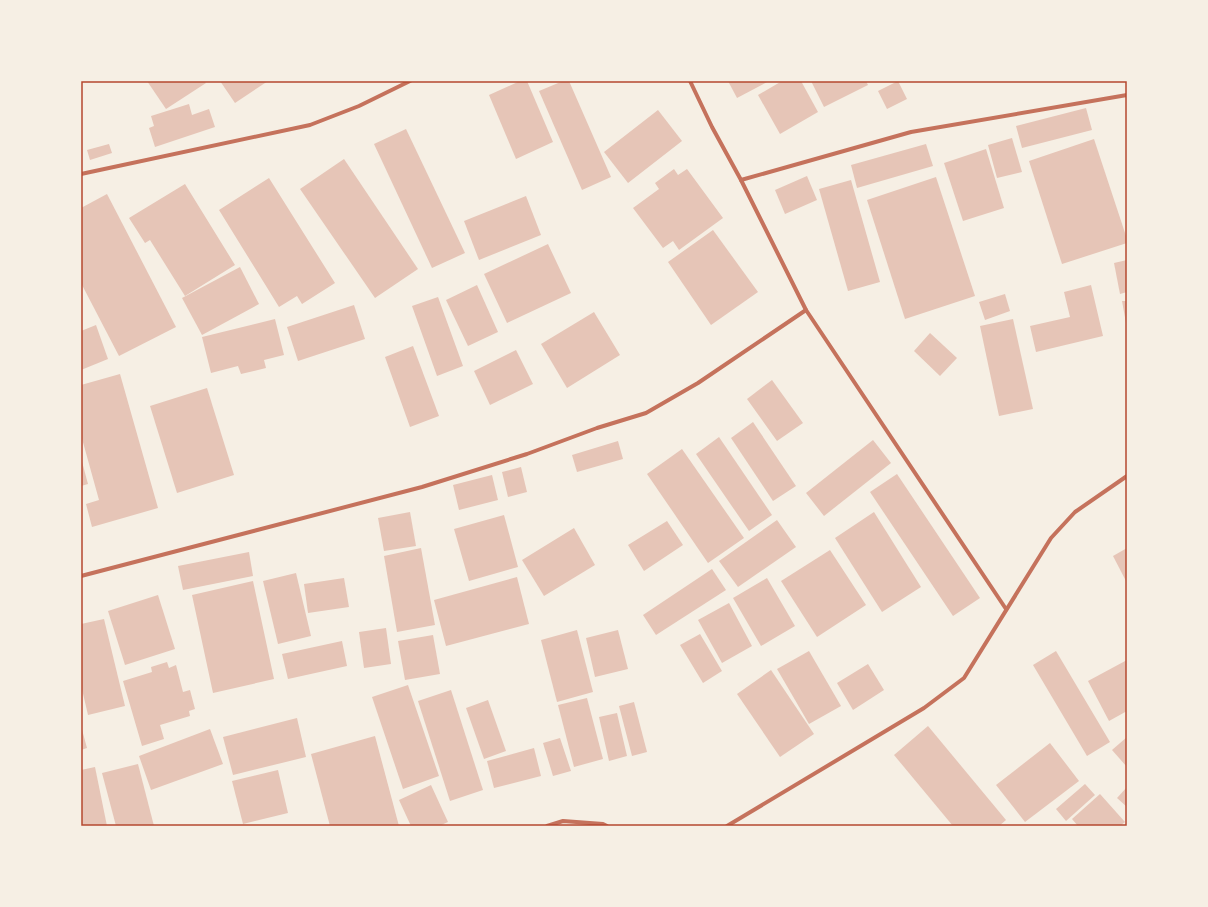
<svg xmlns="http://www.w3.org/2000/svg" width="1208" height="907" font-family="Lato,sans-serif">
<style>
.building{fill:#e6c5b7}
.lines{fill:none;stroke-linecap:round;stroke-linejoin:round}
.minor{stroke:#c5725c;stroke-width:4}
.neatline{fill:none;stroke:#b5482f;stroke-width:1.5}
</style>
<rect width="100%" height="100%" fill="#f6efe4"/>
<g class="building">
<path d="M147,81H204L206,83L166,109Z"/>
<path d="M220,81H268L235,103Z"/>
<path d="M520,81H527L553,142L516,159L489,95Z"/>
<path d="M563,81H569L611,177L582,190L539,91Z"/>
<path d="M728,81H769L737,98Z"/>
<path d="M782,81H801L818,112L780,134L758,95Z"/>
<path d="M811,81H866L868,85L824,107Z"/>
<path d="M898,81L907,99L887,109L878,91Z"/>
<path d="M189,104L192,115L209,109L215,127L155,147L149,128L154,126L151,116Z"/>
<path d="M1086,108L1092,130L1022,148L1016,126Z"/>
<path d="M658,110L682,141L628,183L604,152Z"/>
<path d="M406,129L465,253L432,268L374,144Z"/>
<path d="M1012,138L1022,172L997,178L988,145Z"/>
<path d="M1094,139L1127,239V243L1062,264L1029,161Z"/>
<path d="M109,144L112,153L90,160L87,150Z"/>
<path d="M926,144L933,166L857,188L851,165Z"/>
<path d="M986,149L1004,208L963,221L944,163Z"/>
<path d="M344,159L418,269L375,298L300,189Z"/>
<path d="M674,169L678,175L687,169L723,218L679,250L673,241L663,248L633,208L659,189L655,183Z"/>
<path d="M807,176L817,200L785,214L775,190Z"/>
<path d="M936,177L975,296L905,319L867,200Z"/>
<path d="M269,178L335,283L302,304L297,296L279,307L219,210Z"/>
<path d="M851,180L880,282L848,291L819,189Z"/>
<path d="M185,184L235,265L185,296L150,240L145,243L129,218Z"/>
<path d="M107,194L176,327L119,356L81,283V208Z"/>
<path d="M526,196L541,235L479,260L464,221Z"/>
<path d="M713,230L758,292L711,325L668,262Z"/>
<path d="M548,244L571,293L507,323L484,274Z"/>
<path d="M1127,260V292L1120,294L1114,263Z"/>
<path d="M240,267L259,304L202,335L182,298Z"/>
<path d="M477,285L498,332L468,346L446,300Z"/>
<path d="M1091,285L1103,336L1036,352L1030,326L1070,317L1064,292Z"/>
<path d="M1005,294L1010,311L985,320L979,302Z"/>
<path d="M438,297L463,366L437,376L412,306Z"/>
<path d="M1122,301H1127V323H1126Z"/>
<path d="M354,305L365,339L298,361L287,327Z"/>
<path d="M594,312L620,355L567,388L541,344Z"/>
<path d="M275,319L284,355L264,360L266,368L241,374L238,366L211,373L202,337Z"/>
<path d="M1013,319L1033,409L999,416L980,326Z"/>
<path d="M96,325L108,359L81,370V331Z"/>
<path d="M930,333L957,358L940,376L914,351Z"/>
<path d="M413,346L439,416L410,427L385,357Z"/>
<path d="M516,350L533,384L490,405L474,371Z"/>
<path d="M120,374L158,508L92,527L86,504L99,500L81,435V385Z"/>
<path d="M772,380L803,423L777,441L747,399Z"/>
<path d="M207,388L234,475L177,493L150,406Z"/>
<path d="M753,422L796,486L773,501L731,438Z"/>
<path d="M719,437L772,515L749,531L696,454Z"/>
<path d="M873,440L891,463L824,516L806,493Z"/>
<path d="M618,441L623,459L577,472L572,455Z"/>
<path d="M682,449L744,538L708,563L647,474Z"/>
<path d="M81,458L88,484L81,486Z"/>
<path d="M521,467L527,492L508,497L502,472Z"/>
<path d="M897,474L980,598L953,616L870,492Z"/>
<path d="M492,475L498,500L459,510L453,485Z"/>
<path d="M410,512L416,546L384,551L378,518Z"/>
<path d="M874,512L921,587L882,612L835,538Z"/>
<path d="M504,515L518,567L469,581L454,529Z"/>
<path d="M777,520L796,547L738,587L719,561Z"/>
<path d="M667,521L683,545L644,571L628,545Z"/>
<path d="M574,528L595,565L544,596L522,560Z"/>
<path d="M421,548L435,625L397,632L384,556Z"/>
<path d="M1127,548V583L1113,556Z"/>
<path d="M830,550L866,605L817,637L781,581Z"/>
<path d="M249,552L253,576L183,590L178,566Z"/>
<path d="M712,569L726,590L656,635L643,615Z"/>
<path d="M296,573L311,636L278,644L263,581Z"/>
<path d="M517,577L529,624L446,646L434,600Z"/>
<path d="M344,578L349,607L308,613L304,584Z"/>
<path d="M767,578L795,626L761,646L733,598Z"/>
<path d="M253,581L274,679L213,693L192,595Z"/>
<path d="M158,595L175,649L125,665L108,611Z"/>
<path d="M729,603L752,646L722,663L698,620Z"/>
<path d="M104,619L125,706L88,715L81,685V624Z"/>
<path d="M386,628L391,664L364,668L359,632Z"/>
<path d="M577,630L593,692L557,702L541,640Z"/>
<path d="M618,630L628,669L595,677L586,638Z"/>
<path d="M700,634L722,671L703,683L680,645Z"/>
<path d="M433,635L440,674L405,680L398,641Z"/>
<path d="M342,641L347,666L288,679L282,654Z"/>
<path d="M809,651L841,706L809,724L777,669Z"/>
<path d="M1056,651L1110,742L1087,756L1033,665Z"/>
<path d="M1127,660V711L1109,721L1088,681Z"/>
<path d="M167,662L169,668L176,665L183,692L190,690L195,709L189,711L190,716L160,725L164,739L142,746L123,681L152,672L151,667Z"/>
<path d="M868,664L884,690L853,710L837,683Z"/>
<path d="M771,670L814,734L780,757L737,694Z"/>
<path d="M408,685L439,776L403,789L372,697Z"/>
<path d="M451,690L483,790L450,801L418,701Z"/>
<path d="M587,698L603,759L574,767L558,705Z"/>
<path d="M488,700L506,751L484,759L466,708Z"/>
<path d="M634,702L647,752L632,756L619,706Z"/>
<path d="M617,713L627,756L609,761L599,717Z"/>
<path d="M297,718L306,757L233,775L223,737Z"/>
<path d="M81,726L87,748L81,750Z"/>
<path d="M928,726L1006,820L999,826H953L894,755Z"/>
<path d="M210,729L223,764L151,790L139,756Z"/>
<path d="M375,736L399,826H330L311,754Z"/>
<path d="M1127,737V767L1112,750Z"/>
<path d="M560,738L571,771L553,776L543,743Z"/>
<path d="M1050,743L1079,781L1025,822L996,785Z"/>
<path d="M534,748L541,776L494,788L487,761Z"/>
<path d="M138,764L154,826H116L102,773Z"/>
<path d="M95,767L107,826H81V770Z"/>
<path d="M278,770L288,813L243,824L232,781Z"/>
<path d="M1085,784L1095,795L1066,821L1056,809Z"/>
<path d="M431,785L448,822L439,826H411L399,800Z"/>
<path d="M1127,787V807L1117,798Z"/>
<path d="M1100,794L1125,822L1120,826H1078L1072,819Z"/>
</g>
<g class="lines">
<g class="minor">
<path d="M690,81L712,127L741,180L806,310L1006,609"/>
<path d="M81,174L310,125L359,106L410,81"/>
<path d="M741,180L911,132L1127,95"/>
<path d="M81,576L422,487L527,454L597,428L646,413L698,383L806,310"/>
<path d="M547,826L563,821L603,824L607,826"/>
<path d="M727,826L924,708L964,678L1051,538L1075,512L1127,476"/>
</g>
</g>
<rect width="1208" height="907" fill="none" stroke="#f6efe4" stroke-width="164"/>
<rect x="82" y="82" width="1044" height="743" class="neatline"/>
</svg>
